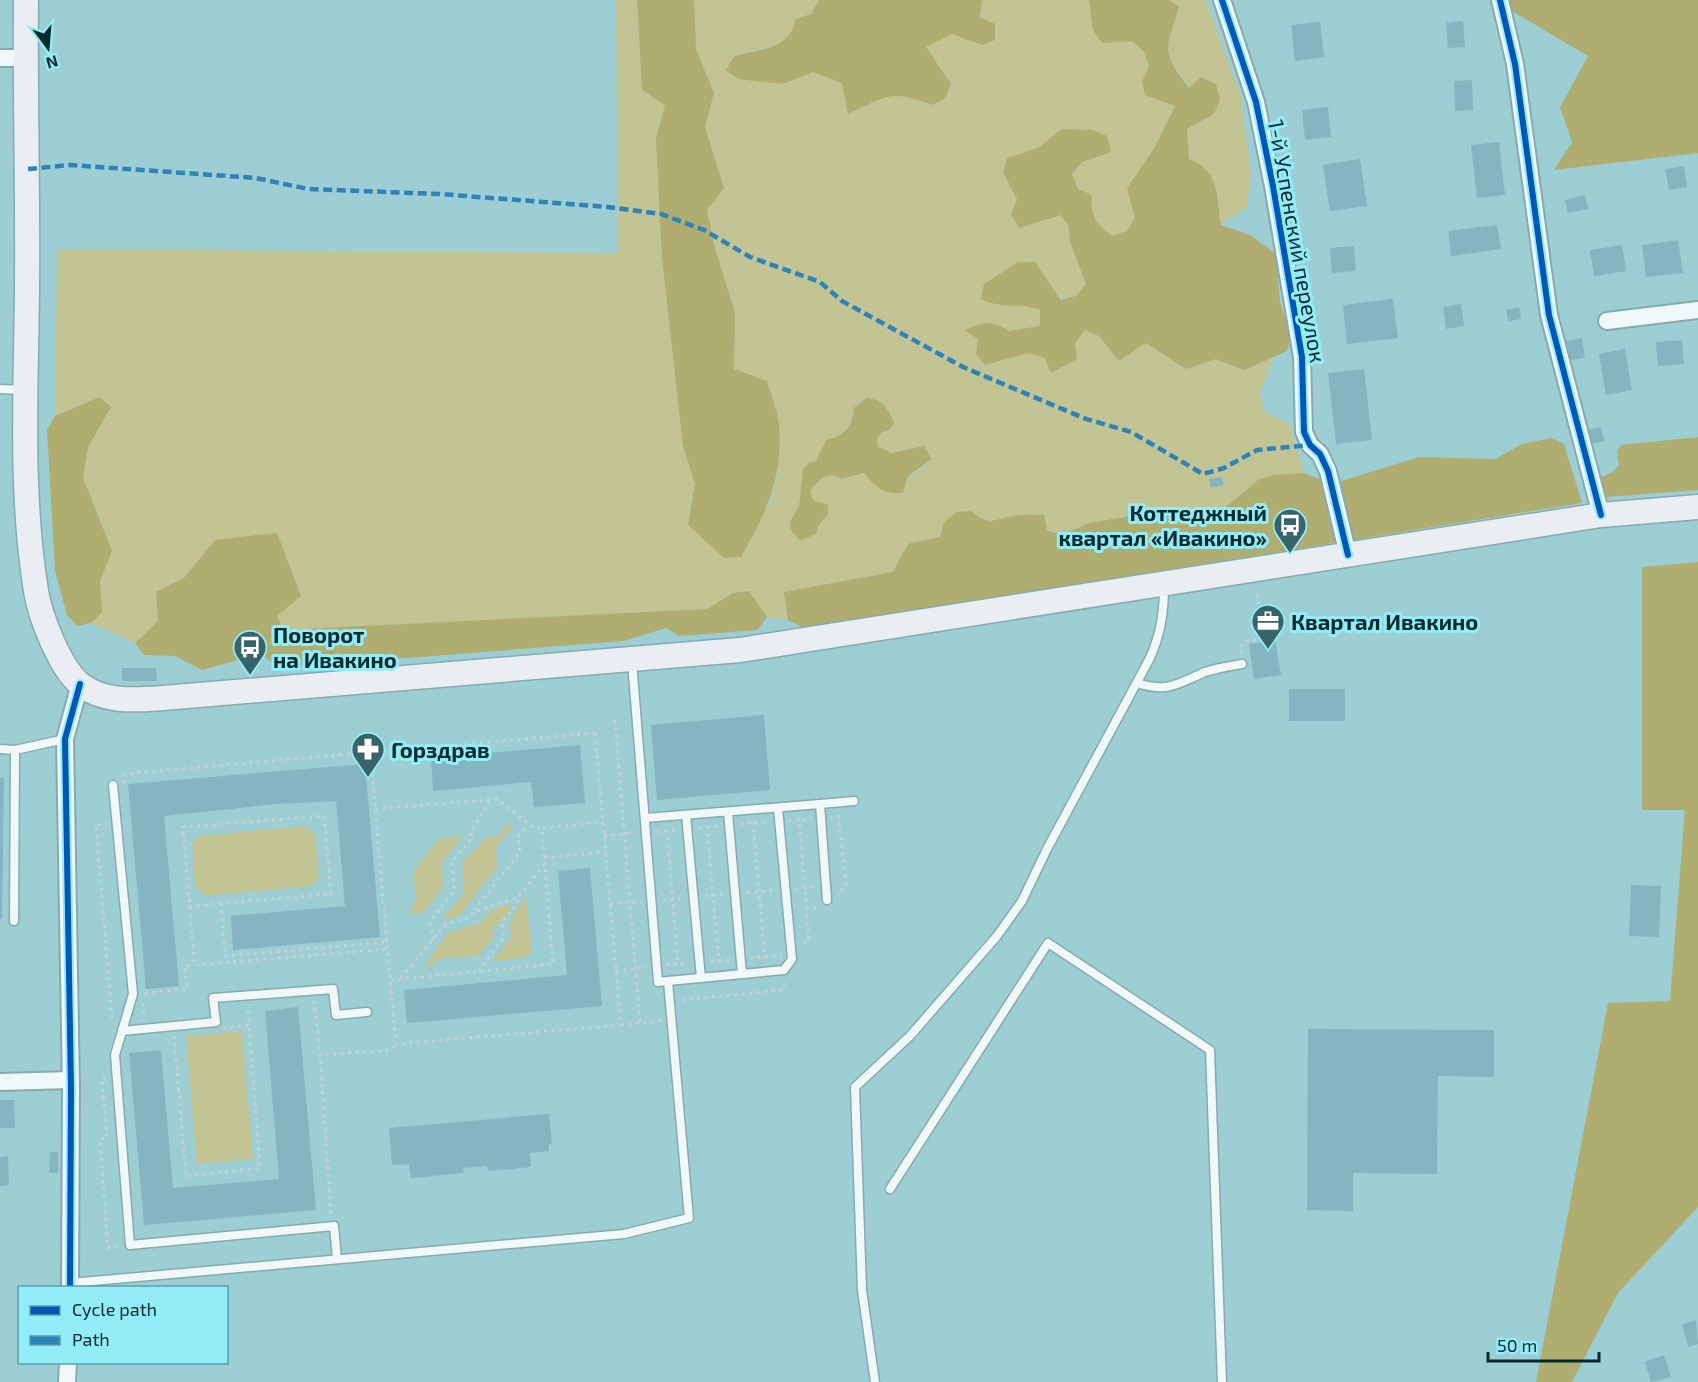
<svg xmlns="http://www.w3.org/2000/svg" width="1698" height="1382" font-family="'Exo 2',sans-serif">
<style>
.green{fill:#c3c494;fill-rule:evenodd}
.forest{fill:#afad70}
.building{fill:#84b5c1}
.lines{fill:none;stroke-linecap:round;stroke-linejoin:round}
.lane-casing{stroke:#84abb0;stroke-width:11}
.street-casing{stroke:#84abb0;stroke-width:20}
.secondary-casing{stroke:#84abb0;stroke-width:27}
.path{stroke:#c2d1d3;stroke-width:3;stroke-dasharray:3 4.5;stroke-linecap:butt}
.lane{stroke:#f0f8f9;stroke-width:8}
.street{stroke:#f0f8f9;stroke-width:16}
.secondary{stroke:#eaeef2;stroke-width:24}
.quiet{stroke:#2d83ba;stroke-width:4.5;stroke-dasharray:9 4.5;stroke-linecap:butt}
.cycleway-casing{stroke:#93edf8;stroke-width:10}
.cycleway{stroke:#0057b8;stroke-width:6}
.labels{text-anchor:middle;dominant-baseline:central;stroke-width:6;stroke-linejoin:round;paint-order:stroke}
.street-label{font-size:22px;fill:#022b2f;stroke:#93edf8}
.poi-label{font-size:22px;font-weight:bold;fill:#022b2f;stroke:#93edf8;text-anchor:start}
</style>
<rect width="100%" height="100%" fill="#9dced4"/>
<g class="green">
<path d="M616,0H637L642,90L665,105L656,138L662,257L683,445L695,484L688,525L768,508L777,478L779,424L734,369L735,313L715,248L707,210L714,156L705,127L714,93L696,49L694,0H819L811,14L781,44L734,56L783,84L813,72L842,83L848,114C888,95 889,89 932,105L951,83L925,47L952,34L981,44L982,0H1089L1093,30L1102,42L1132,41L1144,52L1149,66L1142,81L1175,105L1155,147L1127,188L1135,218L1127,231L1112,236L1099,226L1072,174L1082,162L1110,152L1062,129L1038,148L1007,158L1003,172L1017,199L1011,214L1018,228L1061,215L1069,227L1070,242L1086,284L1076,296L995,306L1027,305L1040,311V326L1009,331C992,320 985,322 966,330L978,339L985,365L1029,353L1045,358L1051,373L1085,330L1099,336L1119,361L1146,343L1186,369L1216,359L1244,370L1274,357L1260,395L1264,411L1290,424L1304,473L1273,475L1258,480L1222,510L1148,513L1089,523L1062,535L1014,516C996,522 987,524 971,511L944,522L940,537L908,544L893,572L784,592L788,620L767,617L749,591L733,593L707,609L283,630L276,616L196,565L184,578L156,592L158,621L135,643L91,623L102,612L100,581L112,551L83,478L88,447L111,407L100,397L55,416L57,249L618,253ZM859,401L889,430L882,432L877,439V447L892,453L924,446L927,465L908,477L903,491L864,473L841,479C829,470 817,479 810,491L813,500L828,514L818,526L790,522L799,506L803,469L816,461L826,440C859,430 844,422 859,401Z"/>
<path d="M1169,0H1206L1241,97L1251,174L1247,207L1220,225C1216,196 1221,172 1189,160L1187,129L1214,114L1170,65L1166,50L1179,7Z"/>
<path d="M509,822L513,826L496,848L497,867L460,915L441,921L464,893L462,863L485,838L498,836Z"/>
<path d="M305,826L315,834L319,876L312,886L205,896L195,887L192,844L198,836Z"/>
<path d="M463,835L442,863L443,887L423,913L409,914V911L416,902L413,871L439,839Z"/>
<path d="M526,896L532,952L527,957L492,961L511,937L510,920Z"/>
<path d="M510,904L512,907L494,929V937L478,956L437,959L432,966L423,967L449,932L481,923L490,911Z"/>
<path d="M242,1031L253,1159L197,1164L186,1036Z"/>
</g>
<g class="forest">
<path d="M637,0H694L696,49L714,93L705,127L724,188L707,210L715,248L735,313L734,369L767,381C771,395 778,411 779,426C783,479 766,512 741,557L724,558L688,525L695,484L683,446L662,257L656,138L665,105L642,90Z"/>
<path d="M819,0H982L980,17L995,24V40L982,45L952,34L926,47L951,84L945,98L932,105C890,89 887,96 848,114L842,83L813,72L783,84L738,79L726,70L734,56C761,49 789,50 796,19L811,14Z"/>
<path d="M1089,0H1169L1179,7C1166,50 1160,51 1189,88L1201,77L1216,84L1220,99L1214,114L1187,129L1189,159C1221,172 1216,196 1221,225L1250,235L1276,254L1280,302L1291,336L1287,351L1244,370L1216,359L1186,369L1146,343L1119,361L1099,336L1085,330L1075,343L1077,359L1051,373L1045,358L1029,353L985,365L976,354L978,339L965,330C984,322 991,320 1009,331L1040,326V310C1018,302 1003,310 981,299L984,284L1018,262H1035L1061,300L1076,296L1086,284L1070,242L1069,227L1061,215L1019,228L1011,214L1017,199L1003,172L1007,158L1038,148L1062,129L1093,130L1107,136L1111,152L1082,162L1072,174L1078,189L1092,195C1090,216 1096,224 1112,236L1127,231L1135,218L1127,188L1155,147L1175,106L1145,95L1142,81L1149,66L1144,52L1132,41L1102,43L1093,30Z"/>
<path d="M1500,0H1698V153L1554,170L1572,142L1560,107L1588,56L1502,5Z"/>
<path d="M100,397L111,407L88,447L83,478L112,551L100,581L102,612L91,623L77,626L67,615L55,571L47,430L55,416Z"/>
<path d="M866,398C883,399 888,409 894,423L889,430L882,432L877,439L878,447L892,453L924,446L932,459L908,476L903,492C886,497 873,485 864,473L841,479C829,470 817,480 810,491L813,500L828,505V514L818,526L816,534L800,541L790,529V522L799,506L803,469L809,463L816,461L826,440C845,435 852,428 854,408Z"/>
<path d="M1698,437V490L1607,497L1601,493L1600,478L1614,471L1619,465L1617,451L1621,445Z"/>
<path d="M1551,438L1564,444L1582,503L804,628L788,620L784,592L893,572L908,544L940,537L944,522L957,512L971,511C992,528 993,518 1015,516C1024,514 1035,515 1044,515L1047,530L1062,535L1089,523L1148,513L1222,510L1258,480L1273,475L1304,473L1332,484L1419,457L1495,459L1522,444Z"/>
<path d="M277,533L301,596L277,616L283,630L707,609L733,593L749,591L767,617L758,630L679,636L666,628L623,641L305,666L273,663L260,654L202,670L175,656L144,655L135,643L158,621L156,592L184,578L215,540Z"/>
<path d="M1698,562V1207L1618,1293L1572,1382H1536L1608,1003L1670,1001L1685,810H1642V567Z"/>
</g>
<g class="building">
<path d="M1463,21L1465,47L1448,48L1446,23Z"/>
<path d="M1320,22L1324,57L1295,61L1291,25Z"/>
<path d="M1472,80L1473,110L1455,111L1454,81Z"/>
<path d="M1328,107L1331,137L1305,140L1302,110Z"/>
<path d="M1499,142L1505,195L1477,198L1471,145Z"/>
<path d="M1360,159L1367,206L1330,211L1323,165Z"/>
<path d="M1684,166L1687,187L1669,190L1665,169Z"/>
<path d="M1585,195L1588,209L1568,213L1565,200Z"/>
<path d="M1497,225L1501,249L1451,256L1448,231Z"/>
<path d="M1678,240L1683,273L1646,277L1642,245Z"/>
<path d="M1622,245L1626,271L1594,276L1590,250Z"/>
<path d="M1354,246L1356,271L1332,273L1330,248Z"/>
<path d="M1393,299L1398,338L1347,344L1343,305Z"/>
<path d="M1461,304L1464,326L1446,329L1443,307Z"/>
<path d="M1519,307L1521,319L1508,321L1506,310Z"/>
<path d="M1582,338L1585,358L1568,360L1565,341Z"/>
<path d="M1682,340L1684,364L1658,366L1656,342Z"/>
<path d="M1625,349L1632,390L1606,395L1599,354Z"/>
<path d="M1364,369L1372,440L1336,444L1328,373Z"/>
<path d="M1601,427L1604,441L1589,444L1586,430Z"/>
<path d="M1222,477L1224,485L1211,488L1209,479Z"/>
<path d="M1275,640L1281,675L1254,679L1249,644Z"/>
<path d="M122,668H156L157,681H122Z"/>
<rect x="1289" y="689" width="56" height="32"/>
<path d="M764,715L770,790L657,800L651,725Z"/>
<path d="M580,745L585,803L534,807L531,782L433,791L431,758Z"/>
<path d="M365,764L380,937L233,950L231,916L345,906L336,801L276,804L164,816L179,986L146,989L128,784Z"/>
<path d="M0,778H4L2,919H0Z"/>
<path d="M590,868L602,1006L407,1023L404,990L567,975L558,871Z"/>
<path d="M1631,885L1661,886L1659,937L1629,936Z"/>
<path d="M298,1007L316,1210L144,1225L129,1053L161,1050L173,1188L279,1179L265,1011Z"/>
<path d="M1308,1029L1494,1030V1077L1438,1076L1437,1174L1353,1173V1211L1307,1210Z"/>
<path d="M0,1100H14L15,1128H0Z"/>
<path d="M549,1114L552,1144H549V1151L530,1153L531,1167L488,1171L487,1166L463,1168L464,1173L411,1178L409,1164L392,1165L389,1128Z"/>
<path d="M50,1152H58V1173H49Z"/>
<path d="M8,1156L9,1185L0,1186V1157Z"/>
<path d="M1696,1320L1698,1344L1688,1347L1682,1324Z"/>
<path d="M1664,1355L1671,1377L1651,1382L1645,1362Z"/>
</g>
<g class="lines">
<defs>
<g id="lane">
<path d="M0,389L24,390"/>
<path d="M1137,683C1168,693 1177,684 1205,672C1216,668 1230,666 1242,664"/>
<path d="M0,749L15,750L14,921"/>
<path d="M15,750L65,739"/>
<path d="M113,785L133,994L115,1055L130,1245L334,1226L337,1259"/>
<path d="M820,804L854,801"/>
<path d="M728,812L742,974"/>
<path d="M686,815L701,978"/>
<path d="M645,818L820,804L827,900"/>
<path d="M668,981L784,970L792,959L778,808"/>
<path d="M122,1031L216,1022L213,998L333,989L336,1015L367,1012"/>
<path d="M890,1189L1048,943L1210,1050L1222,1382"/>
<path d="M70,1283L624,1234L689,1218L668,981L658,982L632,662"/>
<path d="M875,1382L862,1290L855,1087L910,1036L997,936L1022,901L1047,849L1150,658C1161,633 1164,612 1164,585"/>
</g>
<g id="street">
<path d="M1222,0L1256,102L1273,186L1302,357L1304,432L1310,445L1320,454L1328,471L1348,555"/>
<path d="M1500,0L1515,64L1549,315L1601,515"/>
<path d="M0,58H25"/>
<path d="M1607,321L1698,310"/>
<path d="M0,1082L71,1080"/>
<path d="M70,1288L71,1089L65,739L80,684"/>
<path d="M67,1382L68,1362"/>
</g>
<path id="secondary" d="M26,0C25,97 28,194 27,291C26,391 20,492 36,591C40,616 60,668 80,684C104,703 135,700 163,698L740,650L1601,515L1698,507"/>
</defs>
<use href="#lane" class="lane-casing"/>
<use href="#street" class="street-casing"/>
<use href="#secondary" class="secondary-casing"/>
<g class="path">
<path d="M1241,654L1240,647L1247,641L1263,639L1256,588"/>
<path d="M615,720L640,1023"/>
<path d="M595,733L621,1025L396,1044L370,752Z"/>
<path d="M125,783L124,774L370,752"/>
<path d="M375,809L497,799L534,828H542"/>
<path d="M838,815L846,883L838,896"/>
<path d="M799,817L809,942L800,943"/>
<path d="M830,818L838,817"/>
<path d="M788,821L812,819"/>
<path d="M753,822L765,959"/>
<path d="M108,824L96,825L112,1019"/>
<path d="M740,824L770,822"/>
<path d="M707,826L719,963"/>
<path d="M699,828L719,826"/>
<path d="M667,830L678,964"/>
<path d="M657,832L677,830"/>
<path d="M604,836L635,833"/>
<path d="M544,858L605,852"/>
<path d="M795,889L815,887"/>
<path d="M747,893L776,890"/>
<path d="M705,896L725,894"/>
<path d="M663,900L683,898"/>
<path d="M221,903L225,956L387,942"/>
<path d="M610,904L641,902"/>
<path d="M189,906L331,894L324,816L183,827C187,873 191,919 194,965L388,949"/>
<path d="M806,909L820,907"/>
<path d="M474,910L520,852L518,836L528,824"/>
<path d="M433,940L430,921L454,891L452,863L472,838L471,830L492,799"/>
<path d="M750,958L782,955"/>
<path d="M711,961L731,960"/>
<path d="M666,965L689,963"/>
<path d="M478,971L504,937L502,922L517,904V898"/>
<path d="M616,971L647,967"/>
<path d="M401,978L446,924L468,918L473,912L517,898L545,864"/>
<path d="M391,980L553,964L542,828L603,822"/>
<path d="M145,993L187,989L184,966L194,965"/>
<path d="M682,1000L781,990L787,980"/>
<path d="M314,1001L320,1055"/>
<path d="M143,1004L144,1019"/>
<path d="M621,1025L661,1021"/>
<path d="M223,1028L249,1025L248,1007"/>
<path d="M174,1036L186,1176L260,1168L249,1025"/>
<path d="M106,1078H102L107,1138L100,1139L108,1248L119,1246"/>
<path d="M331,1214L320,1055L391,1050L396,1044"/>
</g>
<use href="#lane" class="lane"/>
<use href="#street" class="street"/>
<use href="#secondary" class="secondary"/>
<path class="quiet" d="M28,169L70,165L256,178L308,189L440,194L608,207L661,214L704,230L750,257L820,282L842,301L963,367L1086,419L1131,432L1203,474L1224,468L1257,450L1310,445"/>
<defs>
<g id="cycleway">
<path d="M1222,0L1256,102L1273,186L1302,357L1304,432L1310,445L1320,454L1328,471L1348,555"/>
<path d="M1500,0L1515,64L1549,315L1601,515"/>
<path d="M70,1288L71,1089L65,739L80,684"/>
</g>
</defs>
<use href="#cycleway" class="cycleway-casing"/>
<use href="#cycleway" class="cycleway"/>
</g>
<defs>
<symbol id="bus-pin" viewBox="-11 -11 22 30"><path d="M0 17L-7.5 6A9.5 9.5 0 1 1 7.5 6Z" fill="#386469" stroke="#93edf8"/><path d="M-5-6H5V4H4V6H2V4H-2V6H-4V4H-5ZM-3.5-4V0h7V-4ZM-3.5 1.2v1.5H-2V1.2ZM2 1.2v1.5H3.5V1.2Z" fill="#fff"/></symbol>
<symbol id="office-pin" viewBox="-11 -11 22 30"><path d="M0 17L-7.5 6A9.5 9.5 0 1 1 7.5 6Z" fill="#386469" stroke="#93edf8"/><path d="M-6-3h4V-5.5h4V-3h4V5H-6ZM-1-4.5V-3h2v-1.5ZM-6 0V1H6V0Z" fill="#fff"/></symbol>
<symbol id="pharmacy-pin" viewBox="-11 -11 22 30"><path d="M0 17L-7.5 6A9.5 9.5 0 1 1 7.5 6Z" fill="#386469" stroke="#93edf8"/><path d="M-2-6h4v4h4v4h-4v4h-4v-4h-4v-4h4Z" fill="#fff"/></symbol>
</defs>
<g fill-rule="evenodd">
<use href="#bus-pin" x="1271" y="506" width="38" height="52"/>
<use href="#office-pin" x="1249" y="602" width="38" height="52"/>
<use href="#bus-pin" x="231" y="628" width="38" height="52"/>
<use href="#pharmacy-pin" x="349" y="730" width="38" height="52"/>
</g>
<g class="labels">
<g class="street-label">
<text transform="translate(1298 241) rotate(80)">1-й Успенский переулок</text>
</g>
<g class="poi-label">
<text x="1267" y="512" text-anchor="end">Коттеджный<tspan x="1267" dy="25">квартал «Ивакино»</tspan></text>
<text x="1291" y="621">Квартал Ивакино</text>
<text x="273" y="634">Поворот<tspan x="273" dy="25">на Ивакино</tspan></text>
<text x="391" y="749">Горздрав</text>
</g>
</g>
<rect x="18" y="1286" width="210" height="78" fill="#93edf8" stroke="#599fa8" stroke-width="1.5"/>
<rect x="30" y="1306" width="30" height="9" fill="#0057b8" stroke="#599fa8" stroke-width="1.5"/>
<text x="72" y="1316" font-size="18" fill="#022b2f">Cycle path</text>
<rect x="30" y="1336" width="30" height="9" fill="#2d83ba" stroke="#599fa8" stroke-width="1.5"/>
<text x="72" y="1346" font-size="18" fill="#022b2f">Path</text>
<g transform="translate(48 48) rotate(164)" stroke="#93edf8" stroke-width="4.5" paint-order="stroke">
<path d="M0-4.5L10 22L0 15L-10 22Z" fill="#022b2f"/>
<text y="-9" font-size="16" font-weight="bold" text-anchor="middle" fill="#022b2f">N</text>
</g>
<path d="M1488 1352v9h111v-9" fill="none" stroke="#022b2f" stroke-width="3"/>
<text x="1497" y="1352" font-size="18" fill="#022b2f" stroke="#93edf8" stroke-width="4.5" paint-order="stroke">50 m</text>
</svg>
